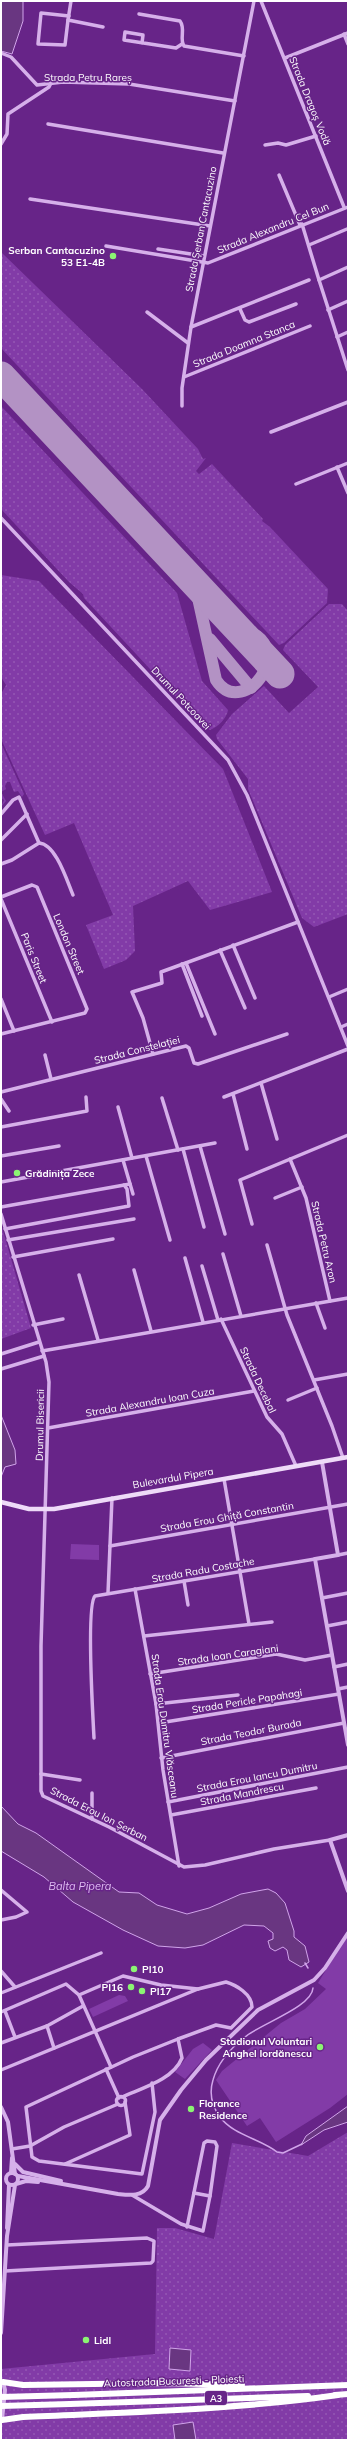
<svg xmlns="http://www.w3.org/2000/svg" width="349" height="2441" font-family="Mulish,sans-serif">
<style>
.grass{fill:url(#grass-dots)}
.park{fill:#823ba7}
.water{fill:#693681;stroke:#d1a4ea}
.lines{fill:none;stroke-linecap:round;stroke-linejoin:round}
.stream{stroke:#d1a4ea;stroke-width:1.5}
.taxiway{stroke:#b392c4;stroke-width:12}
.runway{stroke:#b392c4;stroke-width:29}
.minor{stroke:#d6b0ea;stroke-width:3.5}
.tertiary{stroke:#d6b0ea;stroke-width:4}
.secondary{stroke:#eedbf8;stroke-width:4.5}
.motorway{stroke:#fff;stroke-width:6}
.motorway-bridge{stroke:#fff;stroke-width:6}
.poi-dot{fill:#8bf473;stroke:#672488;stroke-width:1.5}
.labels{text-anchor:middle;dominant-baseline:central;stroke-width:3;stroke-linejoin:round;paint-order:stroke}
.shield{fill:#672488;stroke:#d1bddb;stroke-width:1}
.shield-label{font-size:9px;font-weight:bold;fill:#fff}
.street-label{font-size:10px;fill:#fff;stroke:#672488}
.poi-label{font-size:10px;font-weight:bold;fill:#fff;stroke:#672488;text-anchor:start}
.water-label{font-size:11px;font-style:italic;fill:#debcf1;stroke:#672488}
</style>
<defs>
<pattern id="grass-dots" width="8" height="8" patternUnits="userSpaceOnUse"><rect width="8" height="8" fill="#823ba7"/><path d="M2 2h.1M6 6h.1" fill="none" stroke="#9558b4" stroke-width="1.8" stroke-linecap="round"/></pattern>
</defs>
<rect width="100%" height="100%" fill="#672488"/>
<g class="grass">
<path d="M1,252L142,389L198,449L203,459L206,458L196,471L199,474L212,464L263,519L262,521L270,527L328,589L327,603L284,643L279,645L1,348Z"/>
<path d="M1,406L177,593L202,681L228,710C227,718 218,727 210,730C197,722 189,701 176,697L84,598L83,594L69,582L1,509Z"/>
<path d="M1,575L39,581L223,769L272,892L210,910L188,881L133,906L135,951L126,960L104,969L86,925L113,915L74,823L45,835L1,739V694L6,685L1,677Z"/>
<path d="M329,604H342L348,611V914L314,927L302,918L248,789V779L217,739L216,735L232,714L264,686L289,713L318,687L283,650L285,645Z"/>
<path d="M1,743L24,794L22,797L18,791L14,792L10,782H7L5,786L6,789L1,792L6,801L1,807L4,800L1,798Z"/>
<path d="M1,1224L31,1328L1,1339Z"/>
<path d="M348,2132V2440H1V2369L155,2354L157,2228H175L214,2239L232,2143L308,2156Z"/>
</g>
<g class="park">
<path d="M71,1544L99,1545V1560L70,1559Z"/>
<path d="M348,1934V2094L330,2108L276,2142L260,2118L247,2126L216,2080L222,2071L281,2023L305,2009L326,1989L318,1983Z"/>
<path d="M119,1995L125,1996L128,2001L93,2017L89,2009Z"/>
<path d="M203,2043L212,2050L185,2079L175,2072L193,2049Z"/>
</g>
<g class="water">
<path d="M1,1H23V21L12,54L1,51Z"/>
<path d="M1,1415L15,1450L16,1464L5,1467L1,1477Z"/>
<path d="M1,1806L18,1824L36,1833L119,1892L139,1893L157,1905L187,1914L209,1908L241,1894L268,1889L276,1893L285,1903L294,1931V1937L305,1946L309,1962L301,1967L289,1960L287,1950L283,1947L275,1951L270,1948L268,1941L273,1939V1933L264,1926L244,1925L203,1945L185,1948L158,1946L123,1930L73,1902L44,1877L1,1851Z"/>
<path d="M348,2106V2122L324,2130L301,2145L306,2136Z"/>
<path d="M170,2348L191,2350L190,2371L169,2369Z"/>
<path d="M193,2422L196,2440H175L173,2425Z"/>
</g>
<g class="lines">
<g class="stream">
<path d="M305,1963L308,1968"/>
<path d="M302,2144L283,2153L277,2152C261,2139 233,2135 220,2117C212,2106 209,2093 213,2080C218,2062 231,2048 245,2037C260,2024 312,2007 313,1988"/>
</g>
<g class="taxiway">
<path d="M187,575L198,598L216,680C244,723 305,640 236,628"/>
<path d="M210,639L251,688"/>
</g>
<path class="runway" d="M1,376L280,674"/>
<g class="minor">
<path d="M71,1L68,20L103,27"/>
<path d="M261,1L344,207"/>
<path d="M139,14L180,21C186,29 179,39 184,46L244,56"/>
<path d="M68,20L65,45L38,44L41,13L69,16"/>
<path d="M344,34L348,44"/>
<path d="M142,43L143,35L125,32L124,40L176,48L182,44"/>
<path d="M1,53L11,57L37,85L63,82L129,84L235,101"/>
<path d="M285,58L348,33"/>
<path d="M48,124L223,153"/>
<path d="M1,144L7,134L8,114L49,87L51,83"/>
<path d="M265,145L278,143L286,145L316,136"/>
<path d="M279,175L300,225"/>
<path d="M30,199L210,226"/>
<path d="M302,224L319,280"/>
<path d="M309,245L347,229"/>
<path d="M106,246L208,263L348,207"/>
<path d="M158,249L204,256"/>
<path d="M348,267L319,280L348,370"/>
<path d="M240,309L245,320L249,322L296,304"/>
<path d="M328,310L348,301"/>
<path d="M147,312L188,343"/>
<path d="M191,327L309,280"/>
<path d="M337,337L348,332"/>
<path d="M184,377L310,326"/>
<path d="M182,406V388L191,327L254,1"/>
<path d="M271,432L348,402"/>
<path d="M337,467L348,493"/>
<path d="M296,484L348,463"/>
<path d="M1,518L228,760L247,795L348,1046"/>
<path d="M1,814L13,800L19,797L39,843"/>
<path d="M1,840L27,814"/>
<path d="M39,843C56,844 67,881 73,895"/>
<path d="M1,864L12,860L39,843"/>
<path d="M1,897L32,885L37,887L87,1009L85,1013L1,1034"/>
<path d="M1,899L52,1022"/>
<path d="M233,945L255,998"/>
<path d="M220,950L245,1008"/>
<path d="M186,963L215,1034"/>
<path d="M182,964L202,1016"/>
<path d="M329,997L348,989"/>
<path d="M1,999L14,1031"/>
<path d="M341,1027L348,1024"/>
<path d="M153,1054L143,1018L132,992L162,983L161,972L298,922"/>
<path d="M45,1055L51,1079"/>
<path d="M261,1083L277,1139"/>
<path d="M1,1092L186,1046L189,1048L194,1063L198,1064L287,1034"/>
<path d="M233,1094L247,1149"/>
<path d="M224,1097L348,1049"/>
<path d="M162,1098L178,1150"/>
<path d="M1,1099L9,1111"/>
<path d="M118,1107L132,1158"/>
<path d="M1,1127L87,1111L86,1097"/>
<path d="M200,1146L225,1234"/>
<path d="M183,1149L204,1227"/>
<path d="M1,1156L59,1146"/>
<path d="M146,1156L170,1240"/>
<path d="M290,1159L306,1198L330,1301"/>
<path d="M123,1160L133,1194"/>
<path d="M1,1182L215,1143"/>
<path d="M275,1198L302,1187"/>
<path d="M1,1207L130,1184"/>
<path d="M1,1214L46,1362L49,1382L41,1646V1791L43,1796L109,1827L184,1867L205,1865L274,1849L330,1840"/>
<path d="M252,1224L240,1180L348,1135"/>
<path d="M5,1229L129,1206L127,1189L124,1185"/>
<path d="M8,1240L134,1219"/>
<path d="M267,1245L287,1315L332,1426L343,1458"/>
<path d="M223,1254L241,1316"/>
<path d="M13,1257L113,1239"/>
<path d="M185,1258L203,1322"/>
<path d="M202,1266L218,1320"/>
<path d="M134,1270L151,1331"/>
<path d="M79,1275L98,1340"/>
<path d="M316,1303L325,1328"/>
<path d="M221,1319L267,1417L282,1434L296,1466"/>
<path d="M33,1325L63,1319"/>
<path d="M42,1351L348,1298"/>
<path d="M1,1354L39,1342"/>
<path d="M1,1369L44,1356"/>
<path d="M314,1380L348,1374"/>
<path d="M288,1400L317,1388"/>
<path d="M48,1428L254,1391"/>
<path d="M224,1479L249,1624"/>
<path d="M110,1546L348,1504"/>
<path d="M338,1555L348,1553"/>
<path d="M184,1581L188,1605"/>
<path d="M135,1589L156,1704L163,1770L179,1866"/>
<path d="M108,1593L112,1498"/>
<path d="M322,1598L348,1593"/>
<path d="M327,1626L348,1622"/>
<path d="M144,1636L272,1622"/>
<path d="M334,1667L348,1664"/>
<path d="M150,1674L276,1654L305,1660L332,1655"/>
<path d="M338,1689L348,1687"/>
<path d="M156,1704L238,1695"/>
<path d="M159,1723L339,1694"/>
<path d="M94,1738C93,1718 86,1605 95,1596L315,1559"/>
<path d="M161,1758L344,1723"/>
<path d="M41,1774L80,1780"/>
<path d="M92,1793V1819"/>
<path d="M168,1802L348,1767"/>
<path d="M171,1815L316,1788"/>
<path d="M1,1890L27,1912L16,1917L1,1920"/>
<path d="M1,1971L15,1987"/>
<path d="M1,1993L101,1953"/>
<path d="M79,1995L123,1976L161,1985L198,1989"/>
<path d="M5,2011L15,2037"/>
<path d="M1,2012L66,1984L79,1995L111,2067"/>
<path d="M47,2026L54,2048"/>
<path d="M1,2043L47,2026L83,2006"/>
<path d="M106,2069L119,2098"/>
<path d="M1,2070L198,1989L226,1982C236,1985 252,1994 252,2007L231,2028L216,2025L178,2039L133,2057L26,2107L32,2157L39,2161L142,2174L155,2112L152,2083"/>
<circle cx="121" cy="2101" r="4.5"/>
<path d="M122,2097C142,2088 173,2080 182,2058L178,2039"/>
<path d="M12,2149L30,2146L64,2127L118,2104"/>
<path d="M65,2164L130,2135L125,2102"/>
<path d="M132,2195L181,2224L203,2231L210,2196L194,2193"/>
<path d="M187,2227L204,2143L207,2141L215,2142L217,2146L210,2196"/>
<path d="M5,2271L151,2263L153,2261L154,2241L147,2238L7,2245"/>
</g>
<g class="tertiary">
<path d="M322,1462L338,1555L315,1559L348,1745"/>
<path d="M348,1835L330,1840L348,1891"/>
<path d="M1,2107L8,2122L15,2174"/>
<path d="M15,2164L23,2172L61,2181"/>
<circle cx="12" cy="2179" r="6"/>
<path d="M11,2173L12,2158"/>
<path d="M18,2176L118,2194C129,2195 142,2197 148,2186L160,2120L181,2090L206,2060L258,2010L314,1980L325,1968L348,1933"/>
<path d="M16,2184L26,2181L38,2182"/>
<path d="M7,2228L9,2185"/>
<path d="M1,2333L7,2236L15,2185"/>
<path d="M2,2420L5,2390L3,2382"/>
</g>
<path class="secondary" d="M1,1502L29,1509H54L348,1457"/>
<g class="motorway">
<path d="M3,2382L23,2385L164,2383L242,2385"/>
<path d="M74,2395L348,2385"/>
<path d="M335,2395L348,2394"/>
<path d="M70,2404L308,2396"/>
<path d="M2,2420L23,2417C128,2412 234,2410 338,2395"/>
</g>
<g class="motorway-bridge">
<path d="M1,2397L74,2395"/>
<path d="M1,2406L70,2404"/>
</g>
</g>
<g class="poi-dot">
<circle cx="113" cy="256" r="4"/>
<circle cx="17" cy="1173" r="4"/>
<circle cx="134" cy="1969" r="4"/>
<circle cx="131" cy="1987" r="4"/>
<circle cx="142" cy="1991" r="4"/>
<circle cx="320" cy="2047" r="4"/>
<circle cx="191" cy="2109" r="4"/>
<circle cx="86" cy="2340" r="4"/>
</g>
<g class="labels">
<rect class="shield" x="205" y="2391" width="22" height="14" rx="3"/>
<g class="shield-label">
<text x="216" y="2398">A3</text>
</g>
<g class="street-label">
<text x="88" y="77">Strada Petru Rareș</text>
<text transform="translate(310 101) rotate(68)">Strada Dragoș Vodă</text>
<text transform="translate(273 228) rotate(-22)">Strada Alexandru Cel Bun</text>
<text transform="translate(201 229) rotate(-79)">Strada Șerban Cantacuzino</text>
<text transform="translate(244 344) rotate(-22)">Strada Doamna Stanca</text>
<text transform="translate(181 698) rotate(47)">Drumul Potcoavei</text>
<text transform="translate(69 944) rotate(67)">London Street</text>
<text transform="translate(34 958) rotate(68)">Paris Street</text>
<text transform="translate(137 1050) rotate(-14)">Strada Constelației</text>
<text transform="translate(324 1242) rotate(77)">Strada Petru Aron</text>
<text transform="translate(258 1380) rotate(65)">Strada Decebal</text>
<text transform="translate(150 1402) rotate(-10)">Strada Alexandru Ioan Cuza</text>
<text transform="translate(40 1425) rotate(-89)">Drumul Bisericii</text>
<text transform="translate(173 1478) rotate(-10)">Bulevardul Pipera</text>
<text transform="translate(227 1517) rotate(-10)">Strada Erou Ghiță Constantin</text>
<text transform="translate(203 1570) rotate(-10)">Strada Radu Costache</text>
<text transform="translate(228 1655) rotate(-8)">Strada Ioan Caragiani</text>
<text transform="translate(247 1701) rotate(-9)">Strada Pericle Papahagi</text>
<text transform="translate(165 1726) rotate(82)">Strada Erou Dumitru Vlăsceanu</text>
<text transform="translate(251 1732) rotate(-11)">Strada Teodor Burada</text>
<text transform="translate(257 1777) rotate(-11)">Strada Erou Iancu Dumitru</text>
<text transform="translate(242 1794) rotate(-11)">Strada Mandrescu</text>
<text transform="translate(99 1814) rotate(27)">Strada Erou Ion Șerban</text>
<text transform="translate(174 2381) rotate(-2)">Autostrada Bucuresti - Ploiesti</text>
</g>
<g class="poi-label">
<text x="105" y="250" text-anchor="end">Serban Cantacuzino<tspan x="105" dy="12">53 E1-4B</tspan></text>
<text x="25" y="1173">Grădinița Zece</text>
<text x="142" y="1969">PI10</text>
<text x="123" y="1987" text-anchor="end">PI16</text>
<text x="150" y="1991">PI17</text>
<text x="312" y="2041" text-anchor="end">Stadionul Voluntari<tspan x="312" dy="12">Anghel Iordănescu</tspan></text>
<text x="199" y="2103">Florance<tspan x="199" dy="12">Residence</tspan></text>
<text x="94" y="2340">Lidl</text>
</g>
<g class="water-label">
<text x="80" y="1886">Balta Pipera</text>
</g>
</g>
<rect width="349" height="2441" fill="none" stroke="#ffffff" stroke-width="4"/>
</svg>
